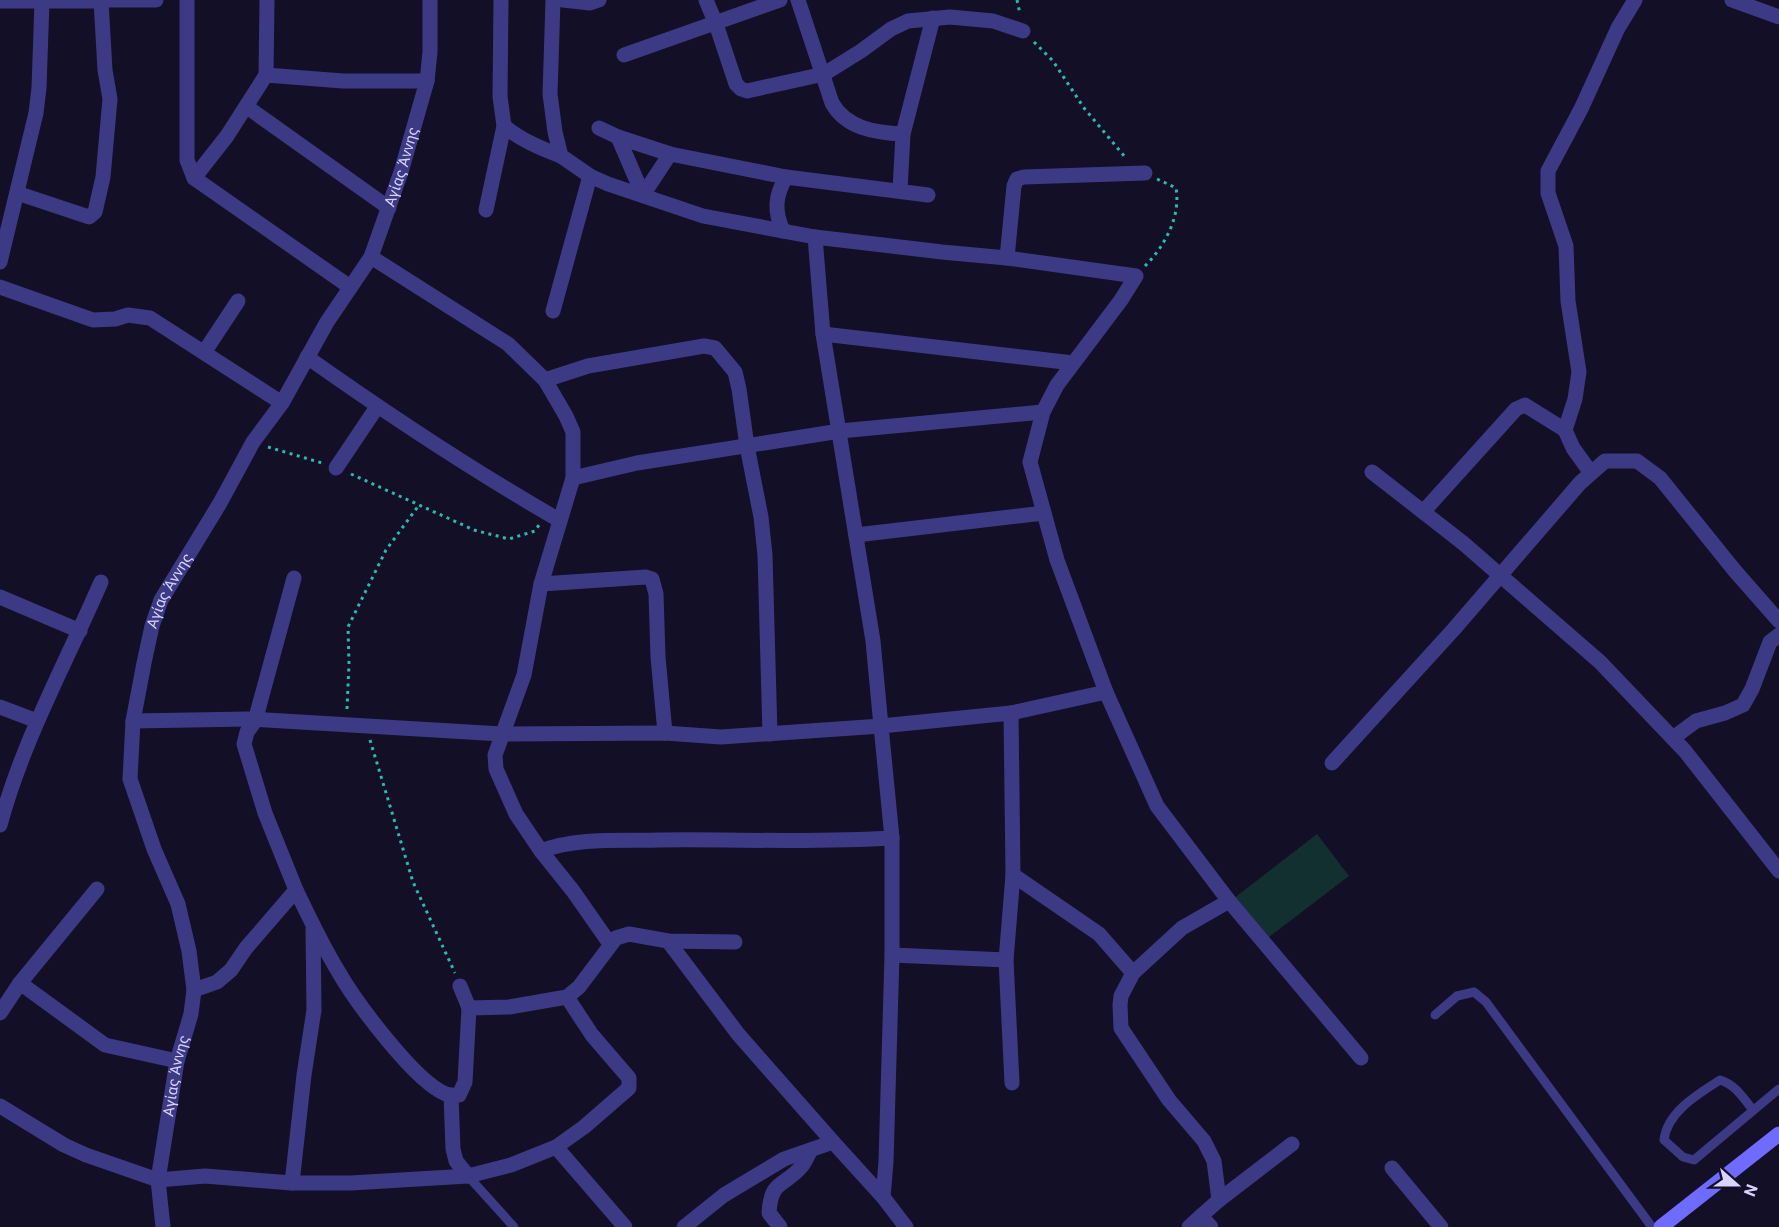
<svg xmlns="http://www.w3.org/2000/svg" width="1779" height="1227" font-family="Roboto,sans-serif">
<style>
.garden{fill:#12302f}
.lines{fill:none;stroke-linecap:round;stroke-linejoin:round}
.path{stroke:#2fb8b0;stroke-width:3;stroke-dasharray:3 4.5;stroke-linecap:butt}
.service{stroke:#3d3a85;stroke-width:9}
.minor{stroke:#3d3a85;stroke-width:15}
.tertiary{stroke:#3d3a85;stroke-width:15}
.secondary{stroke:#6f6bff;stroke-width:15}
.labels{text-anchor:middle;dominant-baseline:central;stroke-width:4.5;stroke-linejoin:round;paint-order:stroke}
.street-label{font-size:15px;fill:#d9d4ff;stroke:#130f26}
</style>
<rect width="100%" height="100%" fill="#130f26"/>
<path class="garden" d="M1317,834L1349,876L1265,940L1233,899Z"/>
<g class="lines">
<g class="path">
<path d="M1017,0L1020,14"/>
<path d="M1034,42L1053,61L1084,108L1125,157"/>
<path d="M1145,266C1165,246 1181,216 1176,188L1157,179"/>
<path d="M268,447L322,463"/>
<path d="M351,474L474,530L509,539L535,531L539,525"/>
<path d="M347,709L349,664L348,627L386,550L419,505"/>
<path d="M370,740L413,882L455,973"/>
</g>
<g class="service">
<path d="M1435,1015L1457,996L1474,992L1486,1002L1652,1227"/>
<path d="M1753,1110C1743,1098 1736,1085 1720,1080C1698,1094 1667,1112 1664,1140L1683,1157L1694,1160L1779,1089"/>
<path d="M468,1176L514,1227"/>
</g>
<g class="minor">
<path d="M101,0H156"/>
<path d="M187,0V160L194,178L350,287"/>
<path d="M563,0L590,3L599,0"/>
<path d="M706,0L716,24L736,84L741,89L747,91L824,74L861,51L891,29L908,21L950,17L993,21L1023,31"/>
<path d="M798,0L832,103C846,128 875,133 903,134"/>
<path d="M1732,0L1779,17"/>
<path d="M0,1H101L105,70L110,99L103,177L95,212L89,217L17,193"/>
<path d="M624,55L780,0"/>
<path d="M266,75L343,81H427"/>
<path d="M247,107L389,208"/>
<path d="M504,126C521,140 540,148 561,156"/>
<path d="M599,128L618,137L670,154L786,177L928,195"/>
<path d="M618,137L643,195"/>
<path d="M194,178L227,136L266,75L267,0"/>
<path d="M900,190L903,134L933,18"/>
<path d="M643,195L670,154"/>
<path d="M486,210L504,126L500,96L501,0"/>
<path d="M783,231C774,211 775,196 786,177"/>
<path d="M815,237L942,252L1007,258L1136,276L1121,300L1057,385L1043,412L1030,462L1057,560L1106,692"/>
<path d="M371,257L508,344L545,380L566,416L573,432V478L541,584L524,675L495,755L496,769L516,814L541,851C577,837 621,841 659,840C736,839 814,843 892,838"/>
<path d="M1007,258L1014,186L1017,179L1024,177L1145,173"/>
<path d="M0,262L36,113L39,88L42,1"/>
<path d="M553,311L590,176"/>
<path d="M823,334L1073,363"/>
<path d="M205,351L238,301"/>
<path d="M307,357C389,415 472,470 559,520"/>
<path d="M545,380L588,366L704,346L715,348L735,372L739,389L747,446L761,517L765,555L770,734"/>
<path d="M336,468L377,407"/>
<path d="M1372,472L1463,543L1600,662L1685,751L1779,871"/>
<path d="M1591,473L1573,448L1565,430L1575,399L1579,372L1568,301L1566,246L1548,193V171L1581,109L1618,28L1635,0"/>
<path d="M573,478L637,463L840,431L1043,412"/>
<path d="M1423,512L1516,409L1525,405L1565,430"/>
<path d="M856,535L1044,513"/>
<path d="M541,584L646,577L652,579L656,594L658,657L665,733"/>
<path d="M0,597L80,631"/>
<path d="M0,707L37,721"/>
<path d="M133,721L248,719L502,734L665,733L721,737L881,726L873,641L823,334L815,237L703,216L608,184L590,176L561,156L555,132L550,94L553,0"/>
<path d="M1673,738L1696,721L1725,713L1743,705L1752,689L1770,642L1779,635"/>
<path d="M1332,763L1454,629L1580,483L1605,461H1637L1660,478L1735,571L1779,621"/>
<path d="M0,825C23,740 66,663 101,582"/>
<path d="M541,851L573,891L610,944"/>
<path d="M1013,875L1099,934L1133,973"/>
<path d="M296,890C309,917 322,945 338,971C355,1001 415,1082 446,1094C450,1096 454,1095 459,1095L465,1082L469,1008L460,986"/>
<path d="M668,941L738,1034L833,1142"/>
<path d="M892,955L1006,960L1013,875L1011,713"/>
<path d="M1006,960L1012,1083"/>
<path d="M20,983L105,1045L177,1061"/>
<path d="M194,990L217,982L231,970L246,948L296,890L265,813L244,744L247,732L255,721L294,578"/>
<path d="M469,1008L509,1007L567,997L579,987L616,938L629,934L668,941L735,942"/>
<path d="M0,1013L20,983L97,889"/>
<path d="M451,1095L453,1149L456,1161L468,1176"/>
<path d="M0,1106L64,1145L86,1155L158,1180L205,1176L292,1183H351L468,1176L511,1165L556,1147L584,1127L629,1088V1078L592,1035L567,997"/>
<path d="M556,1147L625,1227"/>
<path d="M1392,1168L1441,1227"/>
<path d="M292,1183L304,1075L314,1010L313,929"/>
<path d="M1219,1200L1292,1144"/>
<path d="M684,1227L724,1195L784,1159L833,1142L883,1197"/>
<path d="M780,1227L769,1213C771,1179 784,1187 801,1167C805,1163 808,1155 811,1150"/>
<path d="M906,1227L883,1197L886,1162L892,955V838L881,726L1011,713L1106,692L1157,806L1229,901L1361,1058"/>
<path d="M1189,1227L1201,1216"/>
<path d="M1211,1227L1201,1216L1219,1200L1214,1161L1204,1141L1169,1100L1121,1028L1120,1005L1121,996L1133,973L1182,928L1229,901"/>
</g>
<g class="tertiary">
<path d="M0,287L93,320L115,319L128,315L150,318L282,403"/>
<path id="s1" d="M163,1227L158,1180L177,1061L191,1014L194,990L189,951L178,904L154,849L130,779L133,721L144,663L152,626L161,600L220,503L253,442L282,403L327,322L371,257L401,172L427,81L430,52V0"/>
</g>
<path class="secondary" d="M1661,1227L1779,1134"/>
</g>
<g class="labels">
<g class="street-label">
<text stroke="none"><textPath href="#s1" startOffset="1143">Αγίας Άννης</textPath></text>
<text stroke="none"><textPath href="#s1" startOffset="657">Αγίας Άννης</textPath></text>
<text stroke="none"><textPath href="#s1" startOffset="153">Αγίας Άννης</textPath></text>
</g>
</g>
<g transform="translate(1737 1185) rotate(111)" stroke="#130f26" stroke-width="4.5" paint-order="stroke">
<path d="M0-4.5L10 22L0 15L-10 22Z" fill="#d9d4ff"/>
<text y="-9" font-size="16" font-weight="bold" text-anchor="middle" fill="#d9d4ff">N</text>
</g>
</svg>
